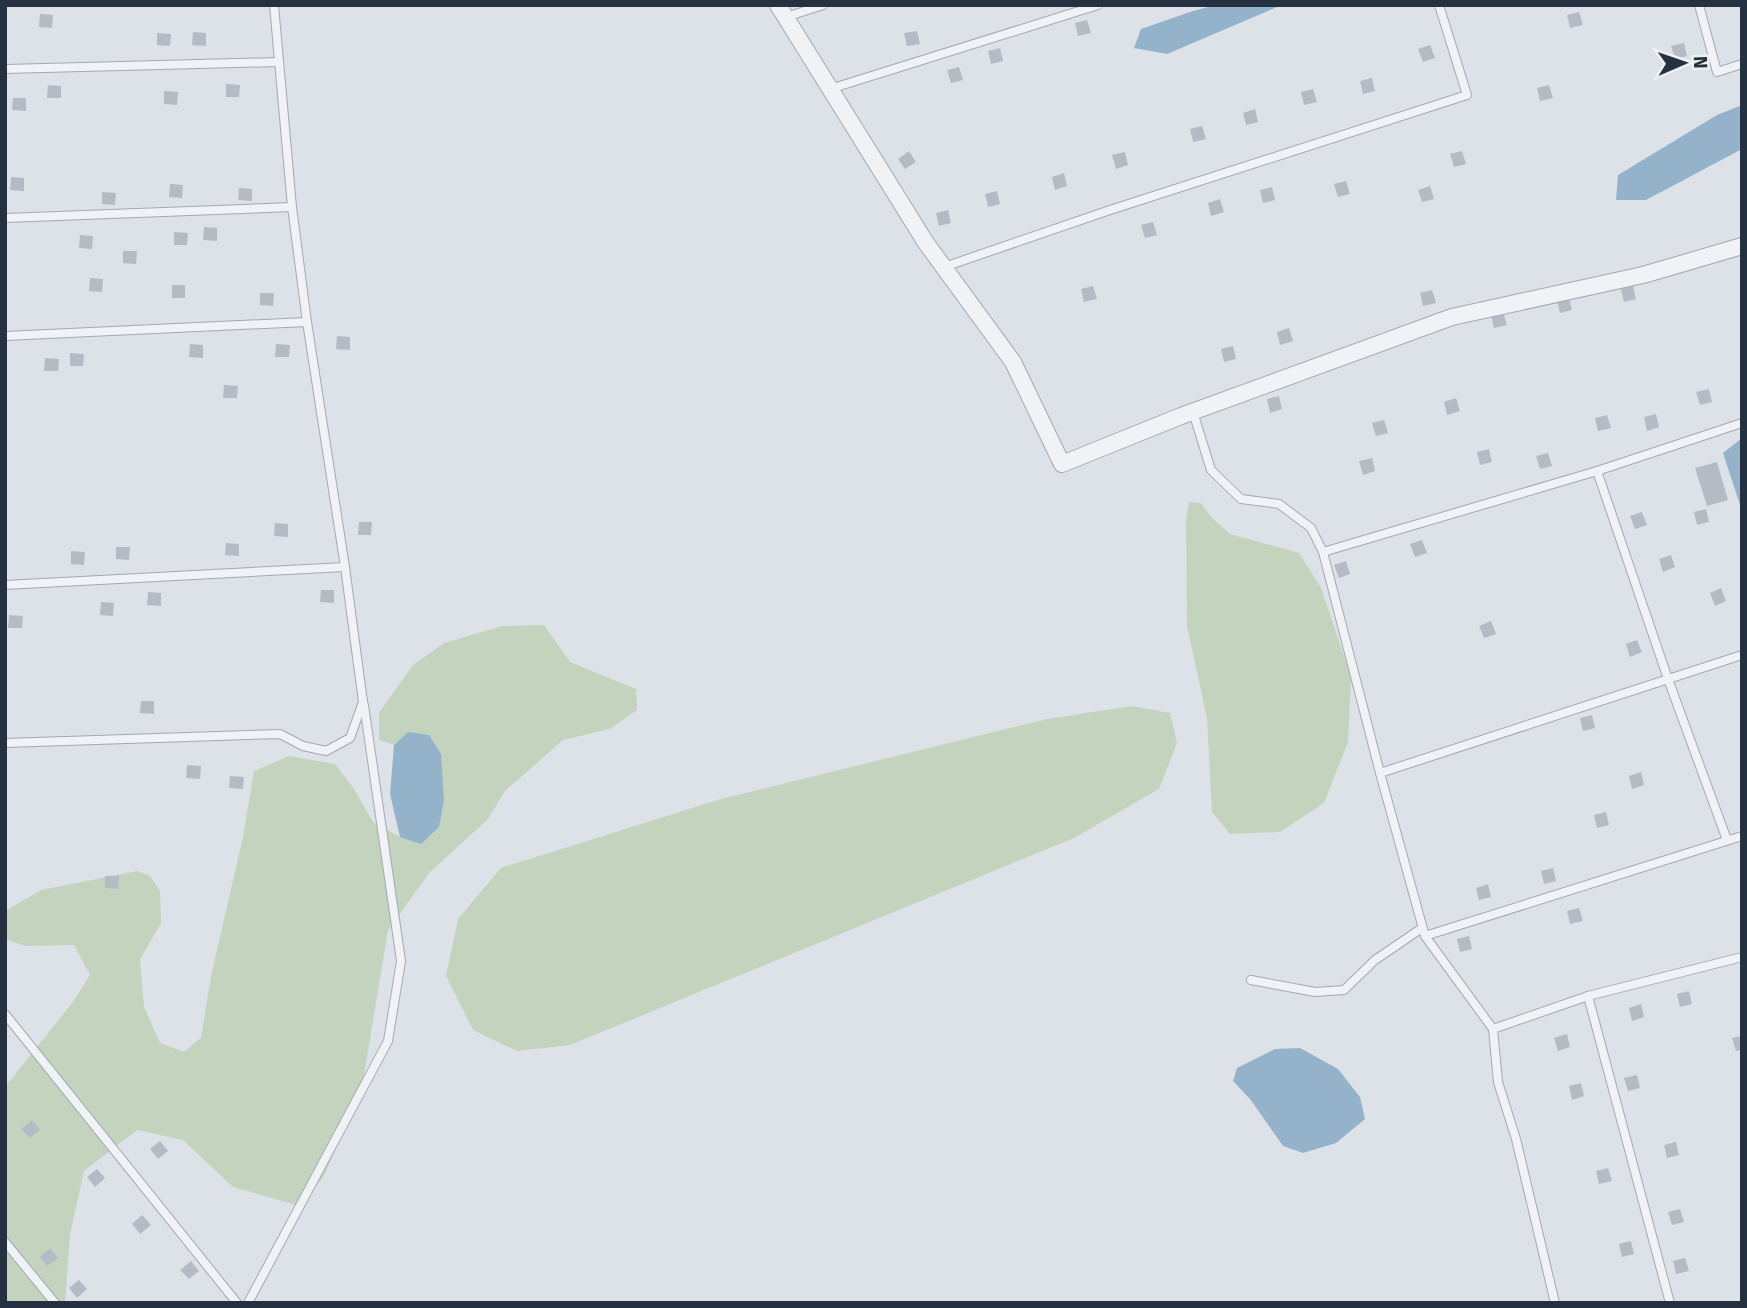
<svg xmlns="http://www.w3.org/2000/svg" width="1747" height="1308" font-family="'Fira Sans',sans-serif">
<style>
.green{fill:#c4d3bd}
.water{fill:#94b3cb}
.building{fill:#b4bbc5}
.lines{fill:none;stroke-linecap:round;stroke-linejoin:round}
.lane-casing{stroke:#a2a9b2;stroke-width:10}
.street-casing{stroke:#a2a9b2;stroke-width:18}
.lane{stroke:#f0f2f6;stroke-width:8}
.street{stroke:#f0f2f6;stroke-width:16}
</style>
<rect width="100%" height="100%" fill="#dde2e8"/>
<g class="green">
<path d="M1189,502L1201,503L1212,518L1230,534L1299,553L1321,588L1351,677L1348,742L1324,803L1280,832L1230,834L1212,812L1207,718L1187,626L1186,521Z"/>
<path d="M544,625L570,662L636,689L637,710L610,729L563,740L505,791L488,819L430,872L388,930L362,1087L324,1176L300,1206L233,1187L183,1140L137,1130L84,1171L70,1235L65,1303H5V1087L73,1002L90,975L74,945L25,946L5,939V911L41,890L137,871L150,876L160,891L161,923L140,959L144,1007L160,1043L184,1052L201,1038L211,976L243,837L254,771L289,756L335,764L354,789L373,822L400,837L408,732L394,745L379,740V713L413,665L444,643L502,626Z"/>
<path d="M1132,706L1170,713L1177,743L1159,789L1074,838L570,1045L517,1051L473,1030L446,976L458,919L501,868L721,799L1047,719Z"/>
</g>
<g class="water">
<path d="M1216,5H1282L1167,54L1134,48L1141,29L1193,11Z"/>
<path d="M1742,105V149L1646,200H1616L1618,175L1717,115Z"/>
<path d="M1742,438V511L1723,453Z"/>
<path d="M408,732L429,735L441,754L444,800L439,827L421,844L400,837L390,794L394,745Z"/>
<path d="M1300,1048L1338,1069L1360,1097L1365,1119L1336,1143L1303,1153L1283,1146L1250,1099L1233,1081L1237,1068L1275,1049Z"/>
</g>
<g class="building">
<path d="M1579,12L1583,25L1570,28L1567,15Z"/>
<path d="M40,14L53,15L52,28L39,27Z"/>
<path d="M1087,20L1091,33L1078,36L1075,23Z"/>
<path d="M917,31L920,44L907,46L904,33Z"/>
<path d="M193,32L206,33V46L192,45Z"/>
<path d="M157,33L171,34L170,46L157,45Z"/>
<path d="M1684,43L1687,56L1675,59L1671,46Z"/>
<path d="M1430,45L1435,58L1423,62L1418,49Z"/>
<path d="M1000,48L1003,61L991,64L988,51Z"/>
<path d="M959,67L963,80L951,83L947,70Z"/>
<path d="M1372,78L1375,91L1363,94L1360,81Z"/>
<path d="M226,84L240,85L239,97H226Z"/>
<path d="M48,85L61,86V98H47Z"/>
<path d="M1549,85L1553,98L1540,101L1537,88Z"/>
<path d="M1313,89L1317,102L1304,105L1301,92Z"/>
<path d="M164,91L178,92L177,105L164,104Z"/>
<path d="M13,98H26V111L12,110Z"/>
<path d="M1255,109L1258,122L1246,125L1243,113Z"/>
<path d="M1202,126L1206,139L1193,142L1190,129Z"/>
<path d="M909,151L916,162L905,169L898,159Z"/>
<path d="M1462,151L1466,164L1454,167L1450,154Z"/>
<path d="M1125,152L1128,165L1116,169L1112,155Z"/>
<path d="M1064,173L1067,186L1055,190L1052,177Z"/>
<path d="M11,177L24,178V191L10,190Z"/>
<path d="M1346,181L1350,194L1338,197L1334,184Z"/>
<path d="M170,184L183,185L182,198L169,197Z"/>
<path d="M1430,186L1434,199L1422,202L1418,190Z"/>
<path d="M1272,187L1275,200L1263,203L1260,190Z"/>
<path d="M239,188L252,189V201L238,200Z"/>
<path d="M997,191L1000,204L988,207L985,194Z"/>
<path d="M102,192L116,193L115,205L102,204Z"/>
<path d="M1220,199L1224,212L1211,216L1208,203Z"/>
<path d="M948,210L951,223L939,226L936,213Z"/>
<path d="M1153,222L1157,235L1145,238L1141,225Z"/>
<path d="M204,227L217,228V241L203,240Z"/>
<path d="M174,232L188,233L187,245H174Z"/>
<path d="M80,235L93,236L92,249L79,248Z"/>
<path d="M123,251H137L136,264L123,263Z"/>
<path d="M90,278L103,279L102,292L89,291Z"/>
<rect x="172" y="285" width="13" height="13"/>
<path d="M1093,286L1097,299L1084,302L1081,289Z"/>
<path d="M1633,286L1636,299L1624,302L1621,289Z"/>
<path d="M1432,290L1436,303L1423,306L1420,293Z"/>
<path d="M260,293H274L273,306L260,305Z"/>
<path d="M1569,297L1572,310L1560,313L1557,300Z"/>
<path d="M1503,312L1507,325L1494,328L1491,315Z"/>
<path d="M1289,328L1293,341L1280,345L1277,332Z"/>
<path d="M337,336L350,337V350L336,349Z"/>
<path d="M190,344L203,345V358L189,357Z"/>
<path d="M276,344L290,345L289,357H275Z"/>
<path d="M1233,346L1236,359L1224,362L1221,349Z"/>
<path d="M70,353L84,354L83,366H70Z"/>
<path d="M45,358L59,359L58,371H44Z"/>
<path d="M224,385L238,386L237,398H223Z"/>
<path d="M1709,389L1712,402L1700,405L1696,392Z"/>
<path d="M1279,396L1282,409L1270,413L1267,399Z"/>
<path d="M1456,398L1460,411L1447,415L1444,402Z"/>
<path d="M1656,414L1659,427L1647,431L1644,417Z"/>
<path d="M1607,415L1611,428L1598,431L1595,418Z"/>
<path d="M1384,420L1388,433L1376,436L1372,423Z"/>
<path d="M1489,449L1492,462L1480,465L1477,452Z"/>
<path d="M1548,453L1552,466L1540,469L1536,456Z"/>
<path d="M1372,458L1375,471L1363,475L1359,461Z"/>
<path d="M1717,462L1728,500L1707,506L1695,468Z"/>
<path d="M1706,509L1709,522L1697,525L1694,512Z"/>
<path d="M1642,512L1647,525L1635,529L1630,516Z"/>
<path d="M359,522H372L371,535H358Z"/>
<path d="M275,523L288,524V537L274,536Z"/>
<path d="M1422,540L1427,553L1415,557L1410,544Z"/>
<path d="M226,543L239,544V556L225,555Z"/>
<path d="M116,547H130L129,560L116,559Z"/>
<path d="M71,551L85,552L84,565L71,564Z"/>
<path d="M1671,555L1675,567L1663,572L1659,559Z"/>
<path d="M1346,561L1350,574L1339,578L1334,565Z"/>
<path d="M1721,588L1726,601L1715,606L1710,593Z"/>
<path d="M321,590H334V603L320,602Z"/>
<path d="M148,592L161,593V606L147,605Z"/>
<path d="M101,602L114,603L113,616L100,615Z"/>
<path d="M9,615L23,616L22,628H8Z"/>
<path d="M1491,621L1496,634L1484,638L1479,626Z"/>
<path d="M1637,640L1642,652L1630,657L1626,644Z"/>
<path d="M141,701H154V714L140,713Z"/>
<path d="M1592,715L1595,728L1583,731L1580,718Z"/>
<path d="M187,765L201,766L200,779L186,778Z"/>
<path d="M1641,772L1644,785L1632,789L1629,776Z"/>
<path d="M230,776L244,777L243,789L229,788Z"/>
<path d="M1606,812L1609,825L1597,828L1594,815Z"/>
<path d="M1553,868L1556,881L1544,884L1541,871Z"/>
<path d="M105,876H119L118,889L105,888Z"/>
<path d="M1488,884L1491,897L1479,900L1476,888Z"/>
<path d="M1579,908L1583,921L1570,924L1567,911Z"/>
<path d="M1469,936L1472,949L1460,952L1457,939Z"/>
<path d="M1689,991L1692,1004L1680,1007L1677,994Z"/>
<path d="M1641,1004L1644,1017L1632,1021L1629,1008Z"/>
<path d="M1567,1034L1570,1047L1558,1051L1554,1038Z"/>
<path d="M1742,1036V1050L1736,1051L1732,1038Z"/>
<path d="M1637,1075L1640,1088L1628,1091L1624,1078Z"/>
<path d="M1581,1083L1584,1096L1572,1100L1569,1086Z"/>
<path d="M32,1120L40,1130L30,1138L21,1129Z"/>
<path d="M160,1141L168,1151L158,1159L150,1149Z"/>
<path d="M1676,1142L1679,1155L1667,1158L1664,1145Z"/>
<path d="M1608,1168L1612,1181L1599,1184L1596,1171Z"/>
<path d="M97,1169L105,1178L95,1187L87,1177Z"/>
<path d="M1680,1209L1684,1222L1672,1225L1668,1212Z"/>
<path d="M142,1215L151,1225L140,1234L132,1224Z"/>
<path d="M1631,1241L1634,1254L1622,1257L1619,1244Z"/>
<path d="M50,1248L58,1258L47,1266L40,1257Z"/>
<path d="M1685,1258L1689,1271L1676,1274L1673,1261Z"/>
<path d="M191,1261L199,1271L189,1279L180,1270Z"/>
<path d="M79,1280L87,1289L77,1298L69,1288Z"/>
</g>
<g class="lines">
<defs>
<g id="lane">
<path d="M1699,5L1717,72L1742,64"/>
<path d="M786,17L823,5"/>
<path d="M5,69L279,62"/>
<path d="M830,89L1098,5"/>
<path d="M5,218L292,207"/>
<path d="M944,267L1110,210L1467,95L1439,5"/>
<path d="M5,336L307,322"/>
<path d="M1193,412L1211,470L1241,499L1279,504L1311,528L1323,552L1380,773L1425,936L1493,1029L1498,1082L1516,1139L1555,1303"/>
<path d="M1597,471L1668,679L1727,840"/>
<path d="M1323,552L1597,471L1742,423"/>
<path d="M5,585L345,567"/>
<path d="M5,743L280,734L303,746L326,751L350,738L363,702L345,567L307,322L292,207L274,5"/>
<path d="M1380,773L1742,655"/>
<path d="M1425,936L1742,836"/>
<path d="M1251,980L1315,992L1344,990L1375,960L1422,928"/>
<path d="M1588,996L1670,1303"/>
<path d="M5,1014L237,1303"/>
<path d="M1493,1029L1588,996L1742,957"/>
<path d="M5,1242L55,1303"/>
<path d="M248,1303L388,1041L401,961L364,705"/>
</g>
<path id="street" d="M778,5L926,243L1013,362L1062,464L1181,416L1452,317L1643,275L1742,246"/>
</defs>
<use href="#lane" class="lane-casing"/>
<use href="#street" class="street-casing"/>
<use href="#lane" class="lane"/>
<use href="#street" class="street"/>
</g>
<rect width="1747" height="1308" fill="none" stroke="#253140" stroke-width="14"/>
<g transform="translate(1684 63) rotate(88)" stroke="#ecf1f6" stroke-width="5" paint-order="stroke">
<path d="M0-5L12 26L0 18L-12 26Z" fill="#253140"/>
<text y="-10" font-size="19" font-weight="bold" text-anchor="middle" fill="#253140">N</text>
</g>
</svg>
